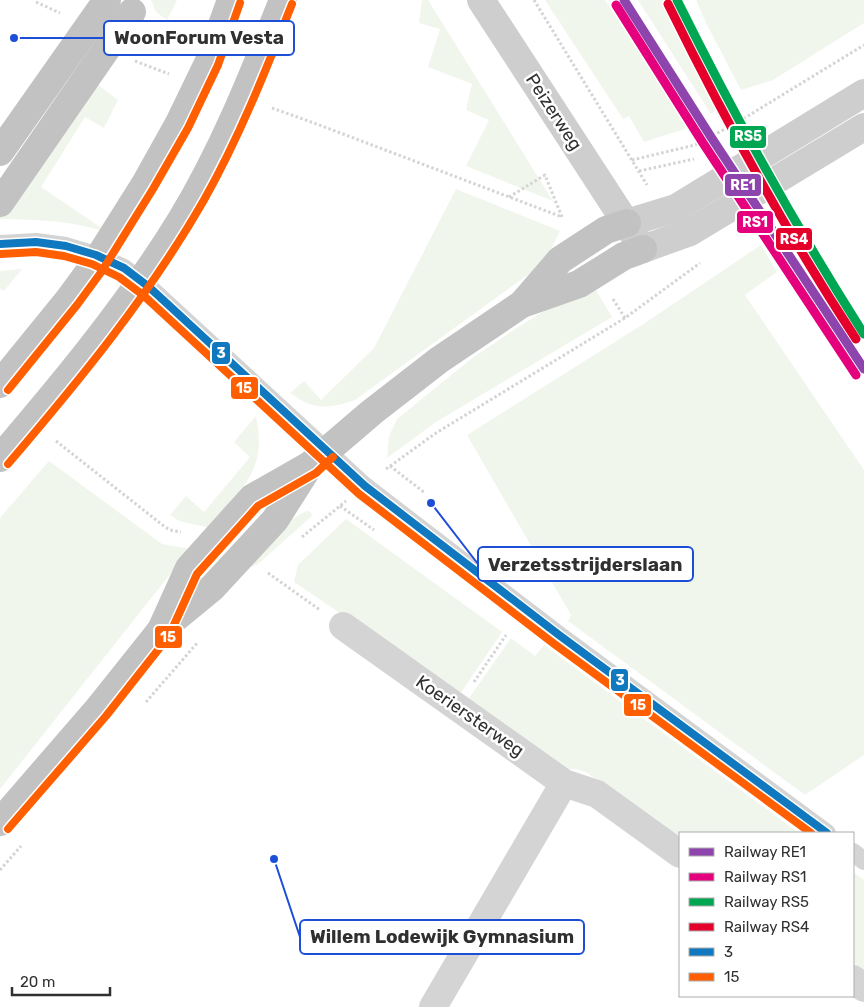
<svg xmlns="http://www.w3.org/2000/svg" width="864" height="1007" font-family="Rubik,sans-serif">
<style>
.green{fill:#f1f6ed}
.lines{fill:none;stroke-linecap:round;stroke-linejoin:round}
.path{stroke:#d4d4d4;stroke-width:3;stroke-dasharray:2.5 2.5;stroke-linecap:butt}
.lane{stroke:#d4d4d4;stroke-width:18}
.street{stroke:#d4d4d4;stroke-width:28}
.secondary{stroke:#cecece;stroke-width:28}
.highway{stroke:#c2c2c2;stroke-width:28}
.bus-1-casing{stroke:#fff;stroke-width:11}
.bus-2-casing{stroke:#fff;stroke-width:11}
.bus-1{stroke:#1078be;stroke-width:8}
.bus-2{stroke:#ff5f00;stroke-width:8}
.rail-1-casing{stroke:#fff;stroke-width:12}
.rail-2-casing{stroke:#fff;stroke-width:12}
.rail-3-casing{stroke:#fff;stroke-width:12}
.rail-4-casing{stroke:#fff;stroke-width:12}
.rail-1{stroke:#8e44ad;stroke-width:9}
.rail-2{stroke:#e5007d;stroke-width:9}
.rail-3{stroke:#00a651;stroke-width:9}
.rail-4{stroke:#e4002b;stroke-width:9}
.labels{text-anchor:middle;dominant-baseline:central;stroke-width:5;stroke-linejoin:round;paint-order:stroke}
.street-label{font-size:18px;fill:#303030;stroke:#fff}
.leader{fill:none;stroke:#1d4ed8;stroke-width:2}
.callout-dot{fill:#1d4ed8;stroke:#fff;stroke-width:2}
.callout{fill:#fff;stroke:#1d4ed8;stroke-width:2}
.callout-label{font-size:19px;text-anchor:middle;font-weight:bold;fill:#303030}
.line-badge{stroke:#fff;stroke-width:2}
.badge-label{font-size:14px;text-anchor:middle;font-weight:bold;fill:#fff}
</style>
<rect width="100%" height="100%" fill="#fff"/>
<g class="green">
<path d="M151,0H177L167,20L156,12Z"/>
<path d="M422,0H428L553,201L466,166L489,120L466,110L472,84L428,67L440,29L419,23Z"/>
<path d="M545,0H605L688,128L644,142L629,116L623,119Z"/>
<path d="M638,0H666L718,108L711,114Z"/>
<path d="M696,0H864V23L773,80L741,90L706,23Z"/>
<path d="M94,82L118,100L104,128L85,117L41,187L109,233C70,220 40,220 0,219V216Z"/>
<path d="M456,189L560,231L550,251L536,269L355,400C341,405 323,410 307,403C301,401 295,396 290,393L304,381L321,400L374,348Z"/>
<path d="M761,245L777,272L745,295L864,470V755L805,795L568,621L571,615L467,435L645,323Z"/>
<path d="M22,269L4,291L0,289V271Z"/>
<path d="M594,287L612,317L436,422L387,458L389,436L397,419L471,359L515,329L560,301Z"/>
<path d="M256,416C268,473 241,488 207,527L179,521L170,515L186,496L204,512L250,457L234,442Z"/>
<path d="M49,461L162,544L190,549L0,789V518Z"/>
<path d="M306,511L311,512L312,516L258,564L252,567L247,566L289,521Z"/>
<path d="M346,519L502,632L460,694L294,582L298,565Z"/>
<path d="M511,638L535,656L544,645L799,833H680V839L586,772L576,769H567L467,701Z"/>
<path d="M853,872L864,880V971L853,963Z"/>
</g>
<g class="lines">
<g class="path">
<path d="M534,0L647,185"/>
<path d="M36,2L60,13"/>
<path d="M135,61L169,74"/>
<path d="M272,108L314,123L562,217"/>
<path d="M632,160L695,145L738,122L864,45"/>
<path d="M639,171L694,159"/>
<path d="M509,197L545,175L562,217"/>
<path d="M613,299L625,318"/>
<path d="M56,441L165,527L170,530L181,532"/>
<path d="M390,466L425,493"/>
<path d="M386,469L436,433L625,318L700,263"/>
<path d="M340,506L374,530"/>
<path d="M302,537L346,501"/>
<path d="M268,573L320,610"/>
<path d="M474,682L506,635"/>
<path d="M146,702L198,642"/>
<path d="M0,870L21,846"/>
</g>
<g class="lane">
<path d="M0,244L36,242L66,246L96,255L124,268L149,287L365,486L559,635L827,833"/>
<path d="M853,852L864,861"/>
</g>
<g class="street">
<path d="M343,626L564,783L597,794L680,854"/>
<path d="M853,979L864,988"/>
<path d="M433,1007L564,783"/>
</g>
<g class="secondary">
<path d="M481,0L643,249L690,232L864,127"/>
<path d="M627,223L676,208L864,93"/>
</g>
<g class="highway">
<path d="M0,152L107,0"/>
<path d="M0,203L132,12"/>
<path d="M523,303L560,260L606,230L627,223"/>
<path d="M0,384L69,299L94,265L145,184L179,123L209,61L231,0"/>
<path d="M0,458C65,382 129,305 181,220C223,151 253,75 283,0"/>
<path d="M161,630L189,568L252,498L310,465L372,412L439,360L522,304L579,284L624,256L643,249"/>
<path d="M0,822L98,709L161,630L212,588L275,520L308,468"/>
</g>
<defs>
<path id="bus-1" d="M0,244L36,242L66,246L96,255L124,268L149,287L365,486L559,635L827,833"/>
<g id="bus-2">
<path d="M1,254L36,252L64,256L92,264L119,277L143,295L359,494L553,643L811,833"/>
<path d="M8,390L77,305L102,271L153,189L188,128L218,65L240,3"/>
<path d="M8,464C79,381 149,296 204,200C239,138 266,70 292,4"/>
<path d="M8,829L106,716L169,636L197,574L258,506L316,473L333,457"/>
</g>
</defs>
<use href="#bus-1" class="bus-1-casing"/>
<use href="#bus-2" class="bus-2-casing"/>
<use href="#bus-1" class="bus-1"/>
<use href="#bus-2" class="bus-2"/>
<defs>
<path id="rail-1" d="M624,0L711,137L864,369"/>
<path id="rail-2" d="M616,5L703,143L856,375"/>
<path id="rail-3" d="M677,0C734,115 795,226 864,334"/>
<path id="rail-4" d="M668,4C725,120 786,232 856,339"/>
</defs>
<use href="#rail-1" class="rail-1-casing"/>
<use href="#rail-2" class="rail-2-casing"/>
<use href="#rail-3" class="rail-3-casing"/>
<use href="#rail-4" class="rail-4-casing"/>
<use href="#rail-1" class="rail-1"/>
<use href="#rail-2" class="rail-2"/>
<use href="#rail-3" class="rail-3"/>
<use href="#rail-4" class="rail-4"/>
</g>
<g class="labels">
<g class="street-label">
<text transform="translate(554 112) rotate(57)">Peizerweg</text>
<text transform="translate(470 716) rotate(35)">Koeriersterweg</text>
</g>
</g>
<path class="leader" d="M14 38L104 38M431 503L478 564M274 859L300 937"/>
<g class="callout-dot">
<circle cx="14" cy="38" r="5"/>
<circle cx="431" cy="503" r="5"/>
<circle cx="274" cy="859" r="5"/>
</g>
<g class="callout">
<rect x="104" y="21" width="190" height="34" rx="5"/>
<rect x="478" y="547" width="215" height="34" rx="5"/>
<rect x="300" y="920" width="284" height="34" rx="5"/>
</g>
<g class="callout-label">
<text x="199" y="44">WoonForum Vesta</text>
<text x="585" y="571">Verzetsstrijderslaan</text>
<text x="442" y="943">Willem Lodewijk Gymnasium</text>
</g>
<g class="line-badge">
<rect x="729" y="125" width="38" height="24" rx="5" fill="#00a651"/>
<rect x="724" y="173" width="38" height="24" rx="5" fill="#8e44ad"/>
<rect x="736" y="210" width="38" height="24" rx="5" fill="#e5007d"/>
<rect x="775" y="227" width="38" height="24" rx="5" fill="#e4002b"/>
<rect x="211" y="341" width="20" height="24" rx="5" fill="#1078be"/>
<rect x="230" y="376" width="29" height="24" rx="5" fill="#ff5f00"/>
<rect x="154" y="625" width="29" height="24" rx="5" fill="#ff5f00"/>
<rect x="610" y="668" width="19" height="24" rx="5" fill="#1078be"/>
<rect x="623" y="693" width="29" height="24" rx="5" fill="#ff5f00"/>
</g>
<g class="badge-label">
<text x="748" y="141">RS5</text>
<text x="743" y="190">RE1</text>
<text x="755" y="227">RS1</text>
<text x="794" y="244">RS4</text>
<text x="221" y="358">3</text>
<text x="244" y="393">15</text>
<text x="168" y="642">15</text>
<text x="620" y="685">3</text>
<text x="638" y="710">15</text>
</g>
<rect x="679" y="832" width="175" height="165" fill="#ffffff" stroke="#acacac"/>
<rect x="689" y="848" width="25" height="8" fill="#8e44ad" stroke="#acacac"/>
<text x="724" y="857" font-size="15" fill="#303030">Railway RE1</text>
<rect x="689" y="873" width="25" height="8" fill="#e5007d" stroke="#acacac"/>
<text x="724" y="882" font-size="15" fill="#303030">Railway RS1</text>
<rect x="689" y="898" width="25" height="8" fill="#00a651" stroke="#acacac"/>
<text x="724" y="907" font-size="15" fill="#303030">Railway RS5</text>
<rect x="689" y="923" width="25" height="8" fill="#e4002b" stroke="#acacac"/>
<text x="724" y="932" font-size="15" fill="#303030">Railway RS4</text>
<rect x="689" y="948" width="25" height="8" fill="#1078be" stroke="#acacac"/>
<text x="724" y="957" font-size="15" fill="#303030">3</text>
<rect x="689" y="973" width="25" height="8" fill="#ff5f00" stroke="#acacac"/>
<text x="724" y="982" font-size="15" fill="#303030">15</text>
<path d="M12 987v8h98v-8" fill="none" stroke="#303030" stroke-width="2.5"/>
<text x="20" y="987" font-size="15" fill="#303030" stroke="#ffffff" stroke-width="4" paint-order="stroke">20 m</text>
</svg>
